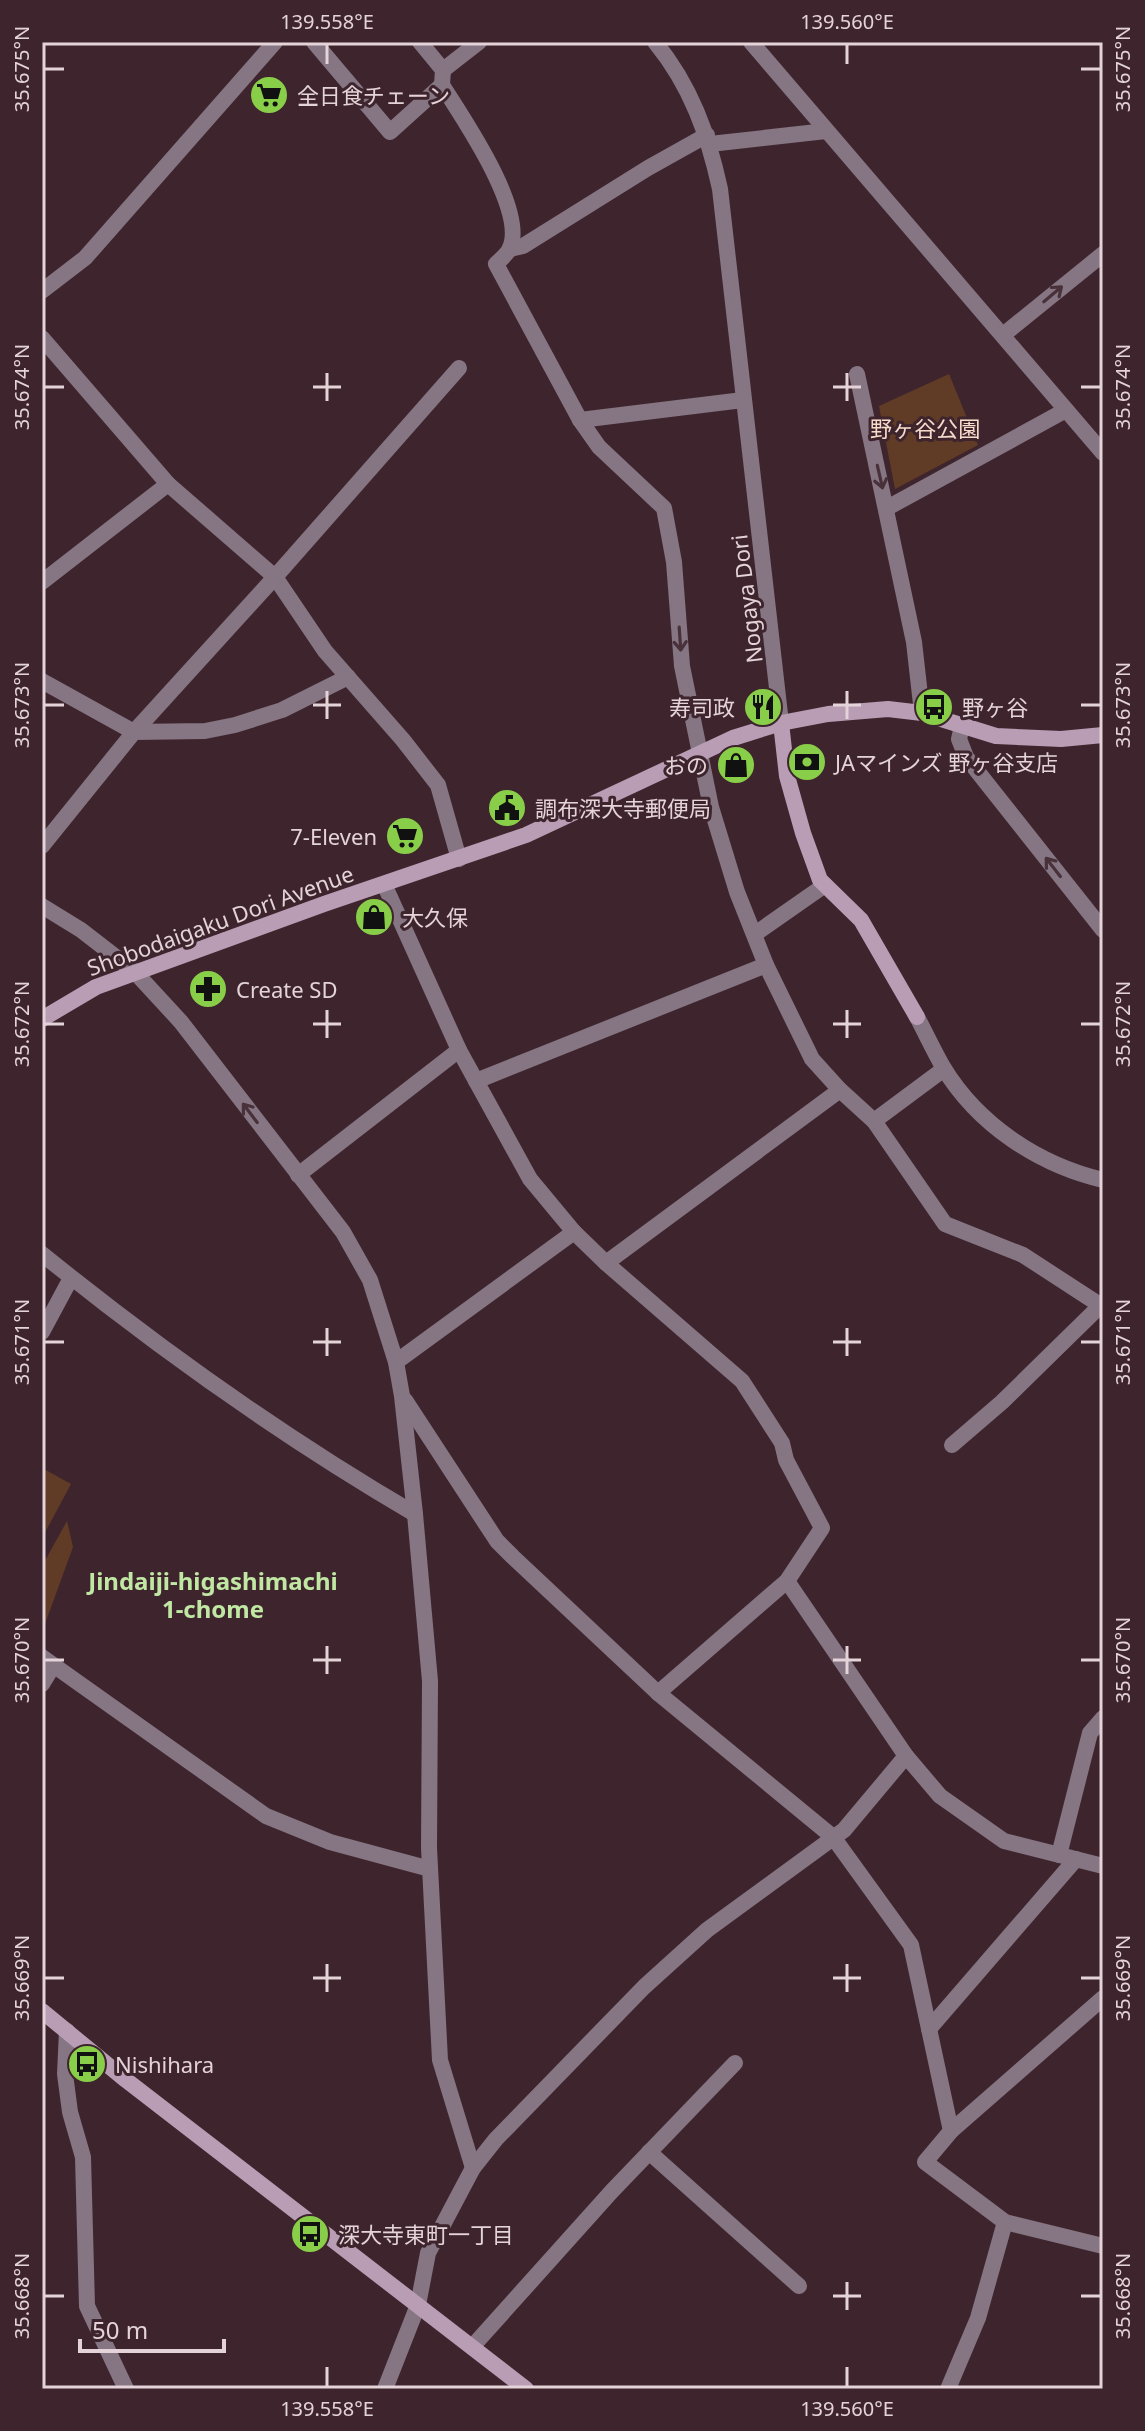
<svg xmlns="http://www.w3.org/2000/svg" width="1145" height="2431" font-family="'Noto Sans','Noto Sans JP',sans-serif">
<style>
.green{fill:#603c26}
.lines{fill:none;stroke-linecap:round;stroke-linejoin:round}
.street{stroke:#867583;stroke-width:16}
.secondary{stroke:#b89db4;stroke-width:16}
.oneway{stroke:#49313a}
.ticks{fill:none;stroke:#e4d3d8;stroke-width:3}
.labels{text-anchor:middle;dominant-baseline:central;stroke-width:6;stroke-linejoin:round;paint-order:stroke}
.poi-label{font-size:22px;fill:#e4d3d8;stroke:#3e252d;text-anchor:start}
.park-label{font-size:22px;fill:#f6daca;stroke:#3e252d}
.street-label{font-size:22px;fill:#e4d3d8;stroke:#3e252d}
.neighbourhood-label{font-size:24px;font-weight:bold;fill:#c0e7a3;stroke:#3e252d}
.neatline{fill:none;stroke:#e4d3d8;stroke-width:3}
.ticks-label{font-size:20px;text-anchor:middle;fill:#e4d3d8}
</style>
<rect width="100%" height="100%" fill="#3e252d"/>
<g class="green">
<path d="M949,374L978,445L895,489L879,406Z"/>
<path d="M42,1468L71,1484L42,1538Z"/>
<path d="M67,1521L73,1547L42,1632V1566Z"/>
</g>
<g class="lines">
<g class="street">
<path d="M314,42L390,132L442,85"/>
<path d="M420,42L443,70L442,85C462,117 529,213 509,250C506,255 500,260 496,264L580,420L599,447L664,508L674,562L682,666L711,807L737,892L766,965L812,1059L840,1090L874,1121L945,1224L1023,1255L1103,1307"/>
<path d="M655,42C691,86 708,134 720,189L781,723"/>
<path d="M751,42L1103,453"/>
<path d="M443,70L479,42"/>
<path d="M710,144L826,131"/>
<path d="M510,249L523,246L648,168L707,135"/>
<path d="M42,291L85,258L275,42"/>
<path d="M1003,335L1103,254"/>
<path d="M42,338L168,484L275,577L325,651L403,740L438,785L459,859"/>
<path d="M857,374L914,642L922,713"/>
<path d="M580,420L743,400"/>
<path d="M887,508L1066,410"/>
<path d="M42,582L168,484"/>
<path d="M42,681L134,732L205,731L235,725L282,710L348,677"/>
<path d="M962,726L959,739L966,757L1103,930"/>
<path d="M42,846L134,732L275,577L459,368"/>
<path d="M384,884L459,1050L530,1179L574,1232L606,1263L742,1381L782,1443L786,1460L822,1528L787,1581L658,1693"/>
<path d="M42,906L81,930L134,971L181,1022L343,1232L370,1280L396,1362L402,1396L415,1514L430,1681L429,1848L440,2060L473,2168"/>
<path d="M755,934L825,885"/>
<path d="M917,1017C926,1034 934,1051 943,1067C978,1125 1039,1165 1103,1180"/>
<path d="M476,1081L766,965"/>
<path d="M874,1121L944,1069"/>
<path d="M298,1175L459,1050"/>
<path d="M42,1254C161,1350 283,1437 415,1514"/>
<path d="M606,1263L840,1090"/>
<path d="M42,1332L71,1278"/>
<path d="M396,1362L574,1232"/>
<path d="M405,1400L497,1541L513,1557L658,1693L833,1837L911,1945L951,2131"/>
<path d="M952,1445L1002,1402L1100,1306"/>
<path d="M787,1581L906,1756L940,1796L1004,1841L1103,1866"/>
<path d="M42,1657L266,1816L330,1842L430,1869"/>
<path d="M42,1684L53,1666"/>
<path d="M1059,1855L1090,1733L1103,1718"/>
<path d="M1103,1998L951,2131L925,2162L1005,2222L1103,2246"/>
<path d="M929,2029L1076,1859"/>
<path d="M67,2031L65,2074L70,2112L83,2157L87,2306L126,2389"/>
<path d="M649,2152L799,2286"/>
<path d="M472,2347L612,2191L735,2063"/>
<path d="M385,2389L418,2305L428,2253L473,2168L496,2139L644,1987L707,1930L844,1830L906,1756"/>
<path d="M948,2389L978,2318L1005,2222"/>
</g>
<g class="secondary">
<path d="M781,723L787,776L803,833L820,880L861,920L917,1017"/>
<path d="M42,1019L96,987L324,904L526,835L733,738L781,723L828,714L888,709L922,713L996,736L1061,739L1103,735"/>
<path d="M42,2011L126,2080L526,2389"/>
</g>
</g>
<defs><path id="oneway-shaft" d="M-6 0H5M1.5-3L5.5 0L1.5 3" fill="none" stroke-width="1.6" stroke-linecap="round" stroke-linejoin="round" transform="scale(2)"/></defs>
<g class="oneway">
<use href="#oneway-shaft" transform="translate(1053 294) rotate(-40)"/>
<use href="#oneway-shaft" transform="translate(880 477) rotate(77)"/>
<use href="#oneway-shaft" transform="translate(680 639) rotate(86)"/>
<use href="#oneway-shaft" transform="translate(1053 867) rotate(-128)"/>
<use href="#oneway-shaft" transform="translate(250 1113) rotate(-127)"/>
</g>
<path class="ticks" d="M327,44V64M847,44V64M44,69H64M1081,69H1101M327,373V401M847,373V401M44,387H64M313,387H341M833,387H861M1081,387H1101M327,691V719M847,691V719M44,705H64M313,705H341M833,705H861M1081,705H1101M327,1010V1038M847,1010V1038M44,1024H64M313,1024H341M833,1024H861M1081,1024H1101M327,1328V1356M847,1328V1356M44,1342H64M313,1342H341M833,1342H861M1081,1342H1101M327,1646V1674M847,1646V1674M44,1660H64M313,1660H341M833,1660H861M1081,1660H1101M327,1964V1992M847,1964V1992M44,1978H64M313,1978H341M833,1978H861M1081,1978H1101M847,2282V2310M44,2296H64M833,2296H861M1081,2296H1101M327,2367V2387M847,2367V2387"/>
<defs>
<symbol id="supermarket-disc" viewBox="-11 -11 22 22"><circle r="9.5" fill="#89ce48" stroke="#3e252d"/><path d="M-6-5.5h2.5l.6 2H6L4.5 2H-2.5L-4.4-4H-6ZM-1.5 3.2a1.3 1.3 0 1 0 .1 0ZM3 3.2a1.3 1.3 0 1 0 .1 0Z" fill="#111"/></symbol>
<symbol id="restaurant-disc" viewBox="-11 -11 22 22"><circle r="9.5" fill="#89ce48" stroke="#3e252d"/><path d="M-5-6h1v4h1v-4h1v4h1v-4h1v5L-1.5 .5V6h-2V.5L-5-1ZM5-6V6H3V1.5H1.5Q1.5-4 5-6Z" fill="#111"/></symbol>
<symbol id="bus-disc" viewBox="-11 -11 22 22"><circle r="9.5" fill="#89ce48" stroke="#3e252d"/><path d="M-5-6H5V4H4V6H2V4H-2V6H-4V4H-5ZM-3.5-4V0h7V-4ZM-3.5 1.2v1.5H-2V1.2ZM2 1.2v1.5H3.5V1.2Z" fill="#111"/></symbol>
<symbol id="bank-disc" viewBox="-11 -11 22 22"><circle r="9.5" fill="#89ce48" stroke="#3e252d"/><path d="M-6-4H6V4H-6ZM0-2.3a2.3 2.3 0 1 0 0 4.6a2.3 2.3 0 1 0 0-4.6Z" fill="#111"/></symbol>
<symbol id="shop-disc" viewBox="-11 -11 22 22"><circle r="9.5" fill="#89ce48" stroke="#3e252d"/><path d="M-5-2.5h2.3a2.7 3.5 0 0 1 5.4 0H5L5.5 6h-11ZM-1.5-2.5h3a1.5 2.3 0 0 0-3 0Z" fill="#111"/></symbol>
<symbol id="civic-disc" viewBox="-11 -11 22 22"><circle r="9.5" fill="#89ce48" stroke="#3e252d"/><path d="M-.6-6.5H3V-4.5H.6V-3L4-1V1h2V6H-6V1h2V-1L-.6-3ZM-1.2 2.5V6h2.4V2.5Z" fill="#111"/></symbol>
<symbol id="pharmacy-disc" viewBox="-11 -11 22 22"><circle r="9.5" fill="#89ce48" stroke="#3e252d"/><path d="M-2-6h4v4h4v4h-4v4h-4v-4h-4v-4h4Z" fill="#111"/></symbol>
</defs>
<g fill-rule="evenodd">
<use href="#supermarket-disc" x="247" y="73" width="44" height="44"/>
<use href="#restaurant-disc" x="741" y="685" width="44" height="44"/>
<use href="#bus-disc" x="912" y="685" width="44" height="44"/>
<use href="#bank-disc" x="785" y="740" width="44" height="44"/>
<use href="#shop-disc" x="714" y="743" width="44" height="44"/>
<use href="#civic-disc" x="485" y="786" width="44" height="44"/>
<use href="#supermarket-disc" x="383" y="814" width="44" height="44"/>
<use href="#shop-disc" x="352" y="895" width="44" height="44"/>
<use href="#pharmacy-disc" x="186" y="967" width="44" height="44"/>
<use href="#bus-disc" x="65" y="2042" width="44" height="44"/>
<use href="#bus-disc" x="288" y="2212" width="44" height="44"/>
</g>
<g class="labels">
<g class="poi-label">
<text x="297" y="95">全日食チェーン</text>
<text x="735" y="707" text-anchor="end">寿司政</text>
<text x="962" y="707">野ヶ谷</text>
<text x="835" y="762">JAマインズ 野ヶ谷支店</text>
<text x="708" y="765" text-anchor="end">おの</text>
<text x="535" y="808">調布深大寺郵便局</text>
<text x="377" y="836" text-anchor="end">7-Eleven</text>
<text x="402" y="917">大久保</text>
<text x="236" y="989">Create SD</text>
<text x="115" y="2064">Nishihara</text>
<text x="338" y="2234">深大寺東町一丁目</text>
</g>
<g class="park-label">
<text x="925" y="428">野ヶ谷公園</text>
</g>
<g class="street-label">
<text transform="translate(746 599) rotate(-97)">Nogaya Dori</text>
<text transform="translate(220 920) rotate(-20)">Shobodaigaku Dori Avenue</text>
</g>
<g class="neighbourhood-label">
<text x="213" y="1580">Jindaiji-higashimachi<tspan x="213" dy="28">1-chome</tspan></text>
</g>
</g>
<rect width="1145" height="2431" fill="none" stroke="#3e252d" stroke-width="88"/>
<path d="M80 2339v12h144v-12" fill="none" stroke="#e4d3d8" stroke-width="4"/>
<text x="92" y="2339" font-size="24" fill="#e4d3d8" stroke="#3e252d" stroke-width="6" paint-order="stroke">50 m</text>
<rect x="44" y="44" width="1057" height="2343" class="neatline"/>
<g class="ticks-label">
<text x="327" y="29">139.558°E</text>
<text x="847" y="29">139.560°E</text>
<text transform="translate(22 69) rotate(-90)" y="7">35.675°N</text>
<text transform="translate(1123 69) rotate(-90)" y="7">35.675°N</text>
<text transform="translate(22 387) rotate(-90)" y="7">35.674°N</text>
<text transform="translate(1123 387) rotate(-90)" y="7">35.674°N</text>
<text transform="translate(22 705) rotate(-90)" y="7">35.673°N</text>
<text transform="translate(1123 705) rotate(-90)" y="7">35.673°N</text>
<text transform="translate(22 1024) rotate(-90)" y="7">35.672°N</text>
<text transform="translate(1123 1024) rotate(-90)" y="7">35.672°N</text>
<text transform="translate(22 1342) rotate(-90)" y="7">35.671°N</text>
<text transform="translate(1123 1342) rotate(-90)" y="7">35.671°N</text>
<text transform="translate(22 1660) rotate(-90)" y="7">35.670°N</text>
<text transform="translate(1123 1660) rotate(-90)" y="7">35.670°N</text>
<text transform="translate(22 1978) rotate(-90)" y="7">35.669°N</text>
<text transform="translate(1123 1978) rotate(-90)" y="7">35.669°N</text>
<text transform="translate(22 2296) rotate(-90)" y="7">35.668°N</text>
<text transform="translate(1123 2296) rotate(-90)" y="7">35.668°N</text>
<text x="327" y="2416">139.558°E</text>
<text x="847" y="2416">139.560°E</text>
</g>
</svg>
